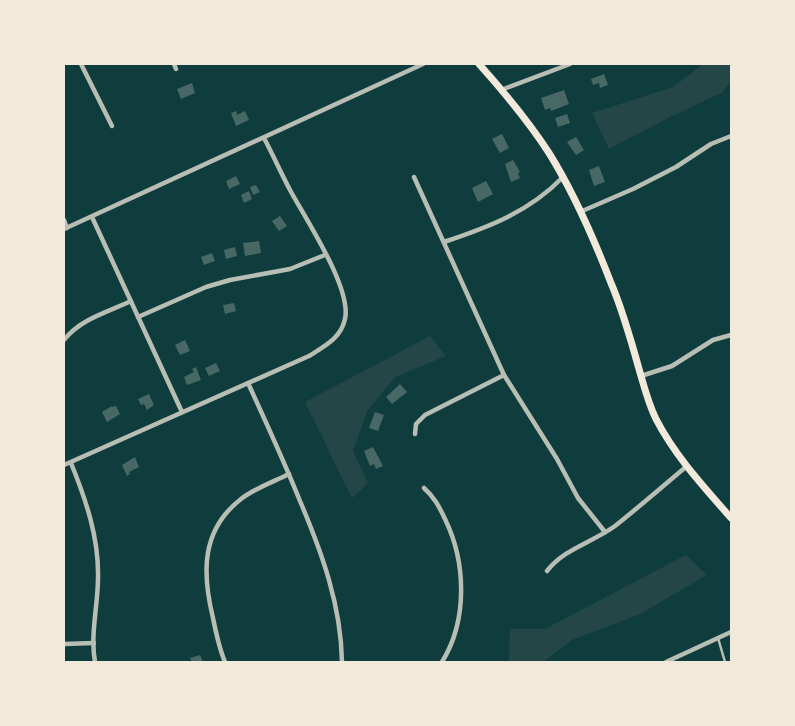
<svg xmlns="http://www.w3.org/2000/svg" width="795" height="726" font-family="'Exo 2',sans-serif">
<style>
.green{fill:#244646}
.building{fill:#486865}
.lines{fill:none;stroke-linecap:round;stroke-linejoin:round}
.service{stroke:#b8beb3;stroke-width:2.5}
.minor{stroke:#b8beb3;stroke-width:4.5}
.primary{stroke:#f1e9da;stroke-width:7}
</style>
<rect width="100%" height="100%" fill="#0f3d3e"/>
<g class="green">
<path d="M702,65L731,64V80L723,92L672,116L609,149L592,113L673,87Z"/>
<path d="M430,336L446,356L395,377L367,411L353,451L368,483L352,498L305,402Z"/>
<path d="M686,555L707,575L638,615L572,640L543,662H509L510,629H545Z"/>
</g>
<g class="building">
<path d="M604,74L608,85L600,88L599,83L593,85L591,79Z"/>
<path d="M192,83L195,93L181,99L177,89Z"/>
<path d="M564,90L569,104L551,111L550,108L545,110L541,98Z"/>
<path d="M236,111L237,115L245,111L249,120L236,126L231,113Z"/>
<path d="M567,114L570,123L558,127L555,118Z"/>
<path d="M502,134L509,148L500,153L492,139Z"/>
<path d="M576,137L584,150L576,155L567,142Z"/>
<path d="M513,160L520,172L518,173L520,178L511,182L505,164Z"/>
<path d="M599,166L605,182L594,186L589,170Z"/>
<path d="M236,176L240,184L229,189L226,181Z"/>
<path d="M486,181L493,194L478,202L472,188Z"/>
<path d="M256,185L260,192L253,195L250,187Z"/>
<path d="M249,191L252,199L244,203L241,195Z"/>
<path d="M280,216L287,226L279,231L272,221Z"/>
<path d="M259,241L261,253L245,256L243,243Z"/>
<path d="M235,247L237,256L226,259L224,250Z"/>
<path d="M212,253L215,261L204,265L201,257Z"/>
<path d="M234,303L236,311L225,314L223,305Z"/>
<path d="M185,340L190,351L180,355L175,345Z"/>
<path d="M216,363L220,371L209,376L205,368Z"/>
<path d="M196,367L201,380L187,385L184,377L194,372L192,369Z"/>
<path d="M400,384L407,392L392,404L386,397Z"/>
<path d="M149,394L154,405L147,410L144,404L141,405L138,399Z"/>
<path d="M112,406V407L116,406L120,414L107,422L102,412Z"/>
<path d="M375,412L384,415L378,431L369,428Z"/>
<path d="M373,447L383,466L376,469L374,464L370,466L364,451Z"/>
<path d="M135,457L139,467L129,472L130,474L127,476L122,465Z"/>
<path d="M200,655L203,662H192L190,658Z"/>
</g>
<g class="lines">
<path class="service" d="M718,638L725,662"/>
<g class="minor">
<path d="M81,64L112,126"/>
<path d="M174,64L176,69"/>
<path d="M501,90L570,64"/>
<path d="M414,177L504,375L557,459L578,498L605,532"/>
<path d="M580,212L633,189L676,167L711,144L731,136"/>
<path d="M92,217L182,412"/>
<path d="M64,220L67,228"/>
<path d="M64,229L423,64"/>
<path d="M444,242C489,227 529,212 563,177"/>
<path d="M138,317L206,287L230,280L290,269L325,255"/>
<path d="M64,340C80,319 108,312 131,301"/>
<path d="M641,376L672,366L713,340L731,335"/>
<path d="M248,383C266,422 284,461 300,501C322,553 341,605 342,662"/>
<path d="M415,434L416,424L425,415L504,375"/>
<path d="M71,463C86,500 99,538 98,578C98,605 90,635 95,662"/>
<path d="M64,465L309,356C325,346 341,338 345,319C352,288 305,218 290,190C281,173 273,155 264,138"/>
<path d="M424,488C434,497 439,506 445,519C466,562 468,620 442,662"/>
<path d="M547,571C564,549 593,542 615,526C639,507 663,486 687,466"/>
<path d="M64,644L94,643"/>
<path d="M225,662C219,648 216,633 213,618C202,573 201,530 241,499C255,488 273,482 289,474"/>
<path d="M666,662L731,632"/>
</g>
<path class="primary" d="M479,64C504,92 529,122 549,153C574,193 594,239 611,283C623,311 631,340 639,369C644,386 648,403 656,419C675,456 704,487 731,518"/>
</g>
<rect width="795" height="726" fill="none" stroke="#f1e9da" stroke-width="130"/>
</svg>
